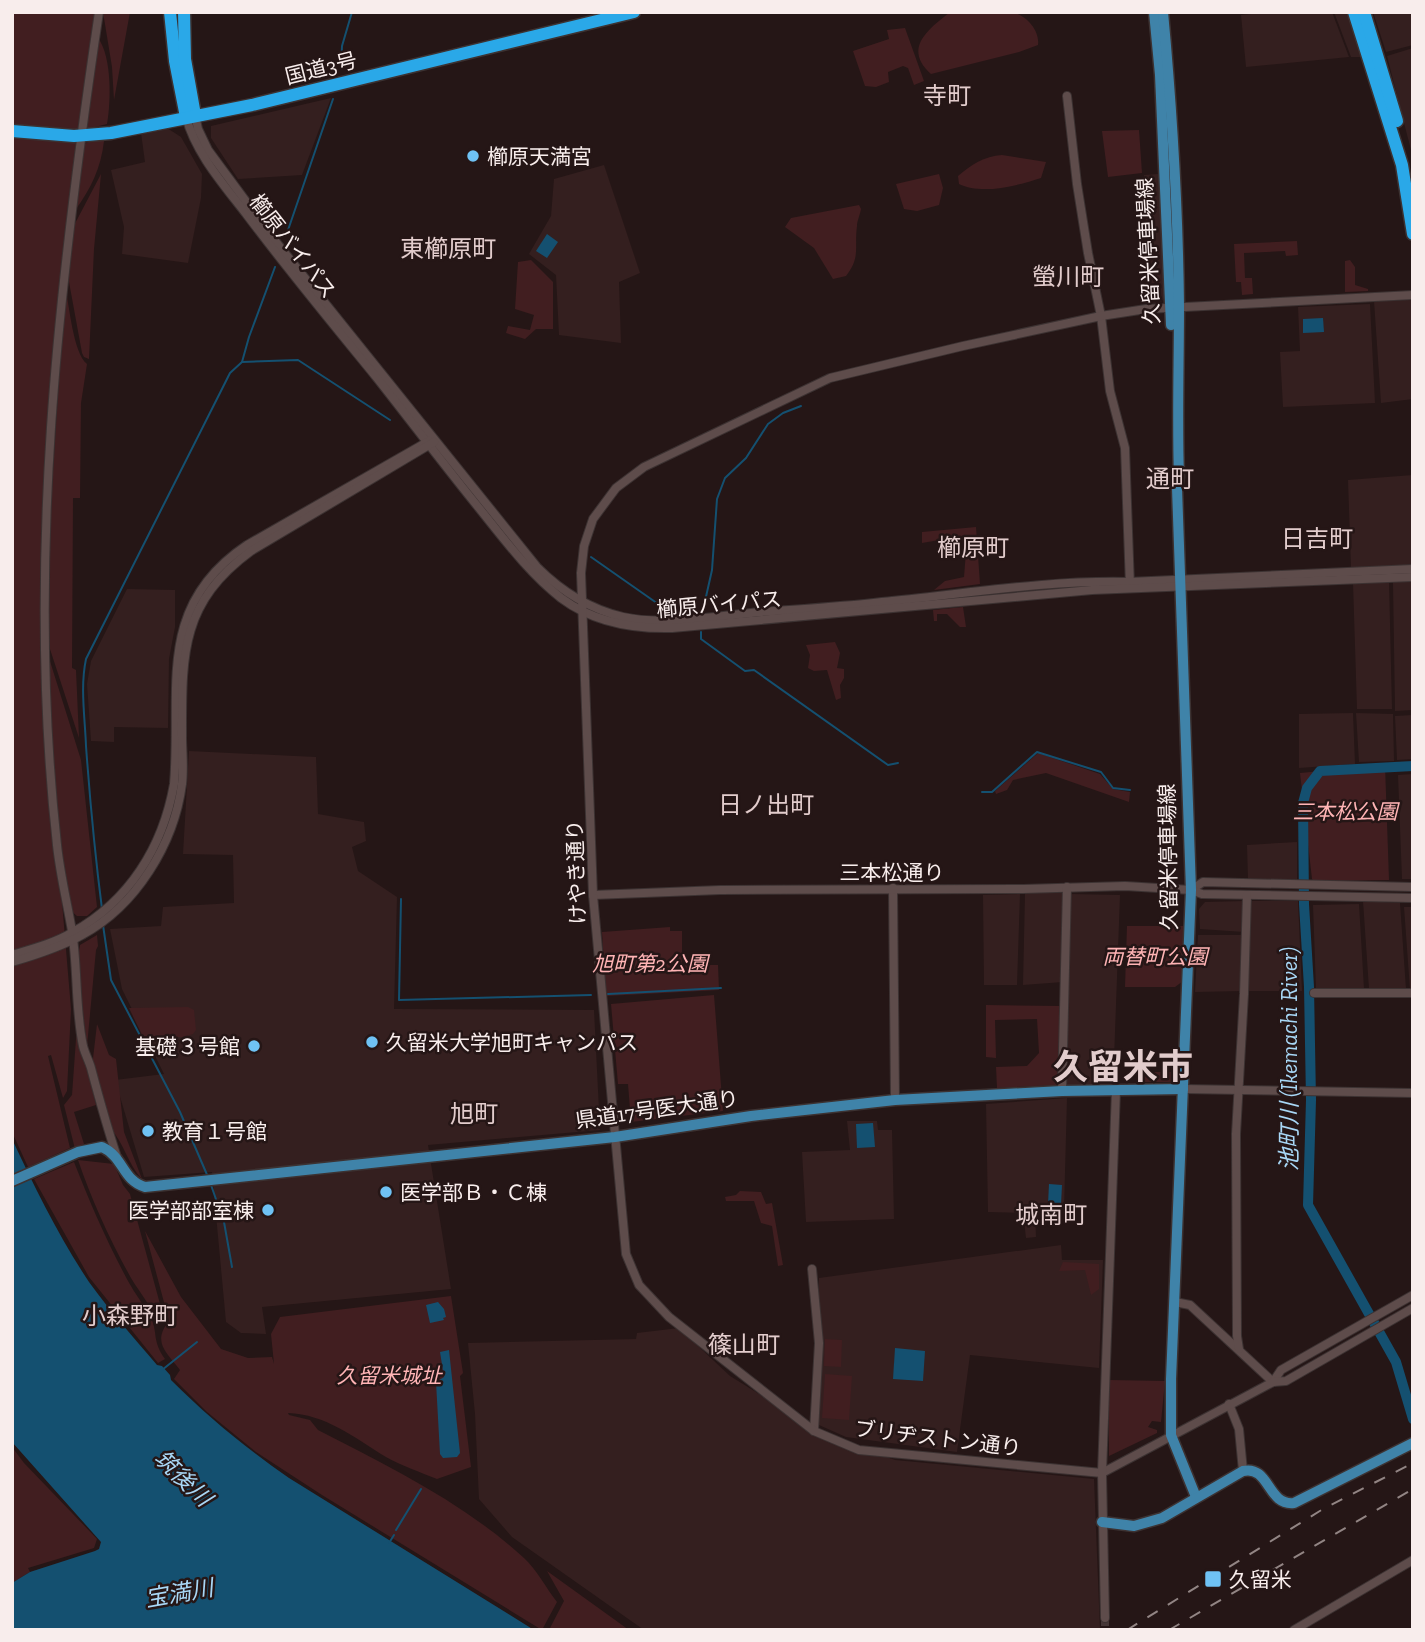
<svg xmlns="http://www.w3.org/2000/svg" width="1425" height="1642" font-family="'Zilla Slab','Noto Sans JP',serif">
<style>
.built{fill:#341f1f}
.green{fill:#411e20}
.water{fill:#145070}
.lines{fill:none;stroke-linecap:round;stroke-linejoin:round}
.stream{stroke:#145070;stroke-width:2}
.river{stroke:#145070;stroke-width:10}
.minor-tunnel{stroke:#453636;stroke-width:8;stroke-dasharray:8 4;stroke-linecap:butt}
.minor-casing{stroke:#3c3232;stroke-width:10}
.major-casing{stroke:#3c3232;stroke-width:13}
.highway-casing{stroke:#3c3232;stroke-width:15}
.minor{stroke:#5e4c4b;stroke-width:8}
.major{stroke:#3f83a9;stroke-width:10}
.highway{stroke:#2aa8e8;stroke-width:12}
.rail{stroke:#928584;stroke-width:2;stroke-dasharray:12 12;stroke-linecap:butt}
.poi-dot{fill:#6fc2f4;stroke:#251616;stroke-width:2.5}
.labels{text-anchor:middle;dominant-baseline:central;stroke-width:5;stroke-linejoin:round;paint-order:stroke}
.street-label{font-size:21px;fill:#f8edec;stroke:#251616}
.poi-label{font-size:21px;fill:#f8edec;stroke:#251616;text-anchor:start}
.park-label{font-size:21px;font-style:italic;fill:#ffb4b5;stroke:#251616}
.water-label{font-size:23px;font-style:italic;fill:#a8d7f6;stroke:#251616}
.quarter-label{font-size:24px;fill:#e2cccc;stroke:#251616}
.town-label{font-size:35px;font-weight:bold;fill:#e2cccc;stroke:#251616}
</style>
<rect width="100%" height="100%" fill="#251616"/>
<g class="built">
<path d="M1271,12H1332L1349,57L1246,67L1241,15Z"/>
<path d="M1334,12H1348L1364,57H1351Z"/>
<path d="M1373,12H1413V45L1386,52Z"/>
<path d="M1413,48V158L1387,56Z"/>
<path d="M331,98L302,175L238,179L211,138V126Z"/>
<path d="M167,128L181,137L202,174L201,198L188,263L122,254L124,227L111,170L145,162L141,133Z"/>
<path d="M604,165L640,273L619,282L621,343L559,335L556,275L529,254L551,216L554,179Z"/>
<path d="M1158,174L1165,297L1161,302L1149,303L1144,175Z"/>
<path d="M1413,300V399L1381,403L1374,301Z"/>
<path d="M1370,304L1375,403L1283,407L1280,352L1300,351L1298,307Z"/>
<path d="M1413,475V565L1351,568L1348,480Z"/>
<path d="M1413,580V710L1395,711L1393,582Z"/>
<path d="M1389,581L1392,709H1357L1353,583Z"/>
<path d="M127,589L175,590V627L169,659L168,728L114,727V742L91,741L87,684L91,661Z"/>
<path d="M1353,713L1355,764L1299,768V714Z"/>
<path d="M1356,713L1393,714L1394,761L1359,762Z"/>
<path d="M1413,715V759L1397,760L1395,716Z"/>
<path d="M189,751L316,757L318,814L364,822L366,841L352,847L358,871L397,897L394,1009L594,1010L600,1130L428,1145L451,1289L262,1307L266,1334L241,1333L226,1322L212,1172L144,1177L115,1080L164,1074L122,989L110,929L161,926L163,907L234,903L233,855L183,854Z"/>
<path d="M1413,774V879H1402L1398,775Z"/>
<path d="M1297,842V881L1248,880L1247,845Z"/>
<path d="M1025,893H1065L1063,982L1023,985Z"/>
<path d="M1020,894L1017,985H984L983,895Z"/>
<path d="M1070,894L1120,895L1113,1087L1066,1088Z"/>
<path d="M1245,901L1244,932L1200,929L1199,909L1205,902Z"/>
<path d="M1248,901H1298L1302,991H1247Z"/>
<path d="M1363,901L1400,903L1406,989H1369Z"/>
<path d="M1359,904L1364,989H1316L1313,905Z"/>
<path d="M1404,907H1413V990H1410Z"/>
<path d="M1198,935H1244L1243,991L1195,992Z"/>
<path d="M1067,1098L1064,1210L1035,1212L1036,1237L1026,1238L1023,1213L988,1212L986,1104Z"/>
<path d="M847,1121H877L878,1130H892L894,1219L806,1222L802,1152L850,1150Z"/>
<path d="M1061,1245L1062,1260H1103L1099,1368L970,1355L957,1452L846,1437L819,1425V1278Z"/>
<path d="M679,1328L730,1376L821,1432L895,1460L1094,1479L1100,1630H644L512,1537L479,1499L475,1414L468,1343L636,1339L637,1333Z"/>
</g>
<g class="green">
<path d="M12,12H97L76,141L46,470L49,621L50,519L65,285C69,303 73,353 87,364L81,403L80,498H73L72,668L76,670L79,738L49,646V658L81,760L97,907L87,916H77L70,910L60,844L52,753L50,681V759L71,1009L67,1091L63,1098L51,1055L48,1056L70,1148L28,1167L12,1132Z"/>
<path d="M103,12H130L114,100L112,67Z"/>
<path d="M950,12C966,12 997,9 1012,12C1026,15 1040,30 1038,45L1019,52L931,74C902,48 929,29 950,12Z"/>
<path d="M905,28L924,81L914,85L908,68L903,66L888,72L889,82L876,87L865,86L853,51L889,39L887,30Z"/>
<path d="M98,38C112,57 111,101 107,124L87,129L85,124Z"/>
<path d="M1139,130L1142,173L1108,177L1102,131Z"/>
<path d="M91,141H104C101,168 91,188 76,209L82,145Z"/>
<path d="M1002,155L1046,162L1041,178C1017,186 981,195 959,184L958,176C971,165 984,156 1002,155Z"/>
<path d="M101,174L94,249L89,359L84,357L82,353L67,271L70,233Z"/>
<path d="M939,174L943,188L939,205L917,211L904,209L896,184Z"/>
<path d="M859,205L861,209C860,215 857,221 857,226C854,248 861,257 846,276L833,279L814,248L785,227L791,218Z"/>
<path d="M1297,241L1298,255L1286,256L1285,251L1244,253L1245,278H1252L1253,294L1242,295L1241,282H1236L1234,244Z"/>
<path d="M531,260L553,282V329H536L525,339L506,333L508,326L530,330L534,315L515,309L518,262Z"/>
<path d="M1350,260L1355,267V285L1368,289V291L1345,292V261Z"/>
<path d="M976,527L980,584L934,590L945,581L964,577L967,539H945L922,543V532Z"/>
<path d="M963,607L966,627H960L947,614H937V621H934L933,610Z"/>
<path d="M835,642L840,653L837,668L844,669V678L840,685L841,698L836,700L827,670L814,671L808,668L810,655L806,645Z"/>
<path d="M1038,753L1100,774L1113,789L1130,792L1129,802L1046,773L1013,780L1007,790L996,794L995,791Z"/>
<path d="M1385,765L1389,880L1314,881L1312,879L1300,773Z"/>
<path d="M1127,926H1184L1183,981L1175,987H1125Z"/>
<path d="M670,927V931H682V965H718L719,990L606,996L602,932Z"/>
<path d="M97,935L98,946L96,950L87,1046L77,961L80,945Z"/>
<path d="M714,995L723,1111L631,1122L628,1084H618L611,1004Z"/>
<path d="M986,1005L1061,1006L1057,1085L997,1088L996,1067L1027,1066L1039,1053L1037,1019L995,1020L996,1058L986,1057Z"/>
<path d="M188,1007L194,1010L196,1030L193,1034L183,1037H143L129,1008Z"/>
<path d="M97,1024L109,1055L116,1059L124,1132L142,1179C128,1165 123,1140 109,1127L92,1067Z"/>
<path d="M77,1025L96,1105L74,1112L84,1144L75,1149L64,1105L72,1095Z"/>
<rect x="1141" y="1072" width="31" height="10"/>
<path d="M78,1160L114,1164L123,1185L130,1194L163,1315L162,1322L158,1325C153,1308 140,1293 131,1278C110,1240 92,1201 78,1160Z"/>
<path d="M74,1162C90,1203 107,1242 128,1281C135,1294 144,1305 151,1318C158,1333 152,1341 165,1359L158,1363L89,1277L34,1179Z"/>
<path d="M740,1191L761,1192L766,1204L772,1203L783,1265L778,1266L772,1226L761,1223L754,1201H726L725,1197L736,1195Z"/>
<path d="M145,1231L181,1297L221,1349L248,1358L272,1357L274,1364L271,1334L280,1317L451,1296L463,1373L460,1376L471,1467L437,1479C420,1472 402,1466 386,1457C355,1438 325,1414 288,1413L289,1415L310,1420L318,1430C390,1467 464,1503 524,1558C537,1570 546,1588 557,1602L542,1630L322,1495L256,1452L207,1412L174,1379L180,1370C166,1352 152,1342 169,1321Z"/>
<path d="M1063,1262L1099,1264V1289L1091,1295L1085,1270L1059,1271Z"/>
<path d="M825,1339L842,1340L841,1367L824,1366Z"/>
<path d="M825,1374L852,1376L849,1420L822,1418Z"/>
<path d="M1109,1380L1165,1381L1161,1422L1152,1421L1148,1427L1157,1430V1433L1109,1456Z"/>
<path d="M12,1447L24,1463L97,1539L94,1548L28,1568L30,1572L12,1583Z"/>
<path d="M547,1571L629,1630H549L564,1601Z"/>
</g>
<g class="water">
<path d="M547,234L558,242L547,258L536,251Z"/>
<path d="M1323,318L1324,332L1303,333V319Z"/>
<path d="M873,1123L875,1147L857,1148L856,1124Z"/>
<path d="M12,1139C35,1188 59,1237 89,1282C110,1311 134,1338 157,1365L162,1366L170,1375L171,1380C208,1417 247,1449 289,1478L534,1630H12V1583L30,1572L95,1551L99,1549L101,1542L12,1442Z"/>
<path d="M1049,1184L1062,1185L1061,1205L1048,1204Z"/>
<path d="M438,1302L444,1309L446,1317L443,1318L444,1320L430,1323L426,1305Z"/>
<path d="M895,1348L925,1351L923,1381L893,1379Z"/>
<path d="M449,1350L460,1453L457,1457L443,1458L440,1454L436,1382L444,1377L440,1352Z"/>
</g>
<g class="lines">
<g class="stream">
<path d="M341,68L342,46L352,12"/>
<path d="M287,233L333,99"/>
<path d="M242,362L298,360L390,420"/>
<path d="M591,557L661,606"/>
<path d="M703,610L712,570L717,499L725,478L746,458L768,424L783,413L801,406"/>
<path d="M701,632V639L745,671L754,670L888,765L898,763"/>
<path d="M982,792H992L1037,752L1101,772L1113,788L1130,790"/>
<path d="M401,899L399,1000L591,995"/>
<path d="M102,909C95,855 90,801 86,746C85,718 80,687 86,659L230,373L242,362L249,337L275,267"/>
<path d="M103,925L111,980L180,1112L208,1177"/>
<path d="M608,994L721,988"/>
<path d="M211,1185L224,1222L232,1267"/>
<path d="M162,1370L197,1342"/>
<path d="M396,1530L421,1489"/>
<path d="M389,1543L394,1535"/>
</g>
<path class="river" d="M1413,766L1320,771L1307,788L1303,803L1304,904L1309,987L1311,1100L1308,1205L1396,1362L1413,1419"/>
<path class="minor-tunnel" d="M1105,1618V1630"/>
<defs>
<g id="minor">
<path d="M99,12C58,287 26,567 57,845C60,874 67,902 72,931C78,969 75,1008 83,1046C85,1054 89,1061 91,1068C99,1098 107,1127 117,1157"/>
<path d="M1067,96L1077,184L1088,253L1101,316L1110,391L1125,448L1130,586"/>
<path d="M195,115L198,129L208,150L276,242L537,567C561,591 589,609 623,617C664,626 718,616 760,612C801,609 841,607 882,602C964,594 1047,580 1129,582L1413,569"/>
<path d="M186,117C196,154 224,185 247,215C289,271 333,324 377,378C411,421 444,465 479,508C504,539 529,573 561,598C593,622 633,629 672,628L1092,590L1413,577"/>
<path d="M893,888L895,1100"/>
<path d="M1191,890L1203,882L1413,887"/>
<path d="M593,895L720,890L1023,889L1125,886L1191,890L1202,894L1413,898"/>
<path d="M12,955C32,949 55,943 73,932C129,901 163,847 174,784C182,690 154,607 247,545L429,441"/>
<path d="M12,962C36,955 61,947 82,935C136,906 174,844 182,784C184,768 182,752 182,736C182,655 180,603 251,551L434,442"/>
<path d="M1314,993H1413"/>
<path d="M1183,1089L1413,1093"/>
<path d="M1062,1091L1067,887"/>
<path d="M812,1269L819,1343L814,1431"/>
<path d="M1175,1302L1190,1305L1273,1382"/>
<path d="M1239,1349L1237,1336L1236,1134L1244,994L1247,895"/>
<path d="M1273,1382L1281,1370L1413,1295"/>
<path d="M1229,1404L1239,1429L1243,1471"/>
<path d="M1102,1473L859,1450L814,1431L669,1317L639,1285L626,1254L593,895L581,573L584,546L593,519L616,488L644,467L830,378L963,346L1101,316L1146,309L1413,295"/>
<path d="M1102,1473L1273,1382L1286,1381L1413,1308"/>
<path d="M1105,1618L1102,1473L1116,1090"/>
<path d="M1294,1630L1413,1560"/>
</g>
<g id="major">
<path d="M1154,12L1160,75L1171,325"/>
<path d="M1163,12C1172,109 1178,208 1179,306C1179,363 1177,420 1179,477L1177,488L1191,890L1171,1379V1435L1196,1497"/>
<path d="M12,1181L78,1152L102,1147C124,1157 122,1180 145,1187L615,1137L751,1116L895,1100L1062,1091L1183,1089"/>
<path d="M1102,1522L1134,1526L1162,1518L1243,1471C1270,1465 1267,1506 1294,1503L1413,1443"/>
</g>
<g id="highway">
<path d="M170,12L175,61L186,117"/>
<path d="M184,12L185,59L195,115"/>
<path d="M1354,12L1402,165L1413,234"/>
<path d="M1364,12L1397,121"/>
<path d="M12,131L74,136L111,133L252,105L634,12"/>
</g>
</defs>
<use href="#minor" class="minor-casing"/>
<use href="#major" class="major-casing"/>
<use href="#highway" class="highway-casing"/>
<use href="#minor" class="minor"/>
<use href="#major" class="major"/>
<use href="#highway" class="highway"/>
<g class="rail">
<path d="M1127,1630L1323,1509L1413,1463"/>
<path d="M1169,1630L1413,1489"/>
</g>
</g>
<g class="poi-dot">
<circle cx="473" cy="156" r="7"/>
<circle cx="372" cy="1042" r="7"/>
<circle cx="254" cy="1046" r="7"/>
<circle cx="148" cy="1131" r="7"/>
<circle cx="386" cy="1192" r="7"/>
<circle cx="268" cy="1210" r="7"/>
<rect x="1204" y="1570" width="18" height="18" rx="3.5"/>
</g>
<g class="labels">
<g class="street-label">
<text transform="translate(321 68) rotate(-14)">国道3号</text>
<text transform="translate(293 246) rotate(52)">櫛原バイパス</text>
<text transform="translate(1148 251) rotate(-93)">久留米停車場線</text>
<text transform="translate(719 604) rotate(-5)">櫛原バイパス</text>
<text transform="translate(1168 857) rotate(-91)">久留米停車場線</text>
<text transform="translate(576 872) rotate(-92)">けやき通り</text>
<text x="892" y="872">三本松通り</text>
<text transform="translate(657 1109) rotate(-8)">県道17号医大通り</text>
<text transform="translate(938 1438) rotate(7)">ブリヂストン通り</text>
</g>
<g class="poi-label">
<text x="487" y="156">櫛原天満宮</text>
<text x="386" y="1042">久留米大学旭町キャンパス</text>
<text x="240" y="1046" text-anchor="end">基礎３号館</text>
<text x="162" y="1131">教育１号館</text>
<text x="400" y="1192">医学部Ｂ・Ｃ棟</text>
<text x="254" y="1210" text-anchor="end">医学部部室棟</text>
<text x="1229" y="1579">久留米</text>
</g>
<g class="park-label">
<text x="1345" y="811">三本松公園</text>
<text x="1155" y="956">両替町公園</text>
<text x="650" y="963">旭町第2公園</text>
<text x="389" y="1375">久留米城址</text>
</g>
<g class="water-label">
<text transform="translate(1289 1059) rotate(-90)">池町川 (Ikemachi River)</text>
<text transform="translate(183 1478) rotate(44)">筑後川</text>
<text transform="translate(179 1593) rotate(-10)">宝満川</text>
</g>
<g class="quarter-label">
<text x="947" y="95">寺町</text>
<text x="448" y="248">東櫛原町</text>
<text x="1068" y="276">螢川町</text>
<text x="1170" y="478">通町</text>
<text x="1317" y="538">日吉町</text>
<text x="973" y="547">櫛原町</text>
<text x="766" y="804">日ノ出町</text>
<text x="474" y="1113">旭町</text>
<text x="1051" y="1214">城南町</text>
<text x="130" y="1315">小森野町</text>
<text x="744" y="1344">篠山町</text>
</g>
<g class="town-label">
<text x="1123" y="1067">久留米市</text>
</g>
</g>
<rect width="1425" height="1642" fill="none" stroke="#f8edec" stroke-width="28"/>
</svg>
